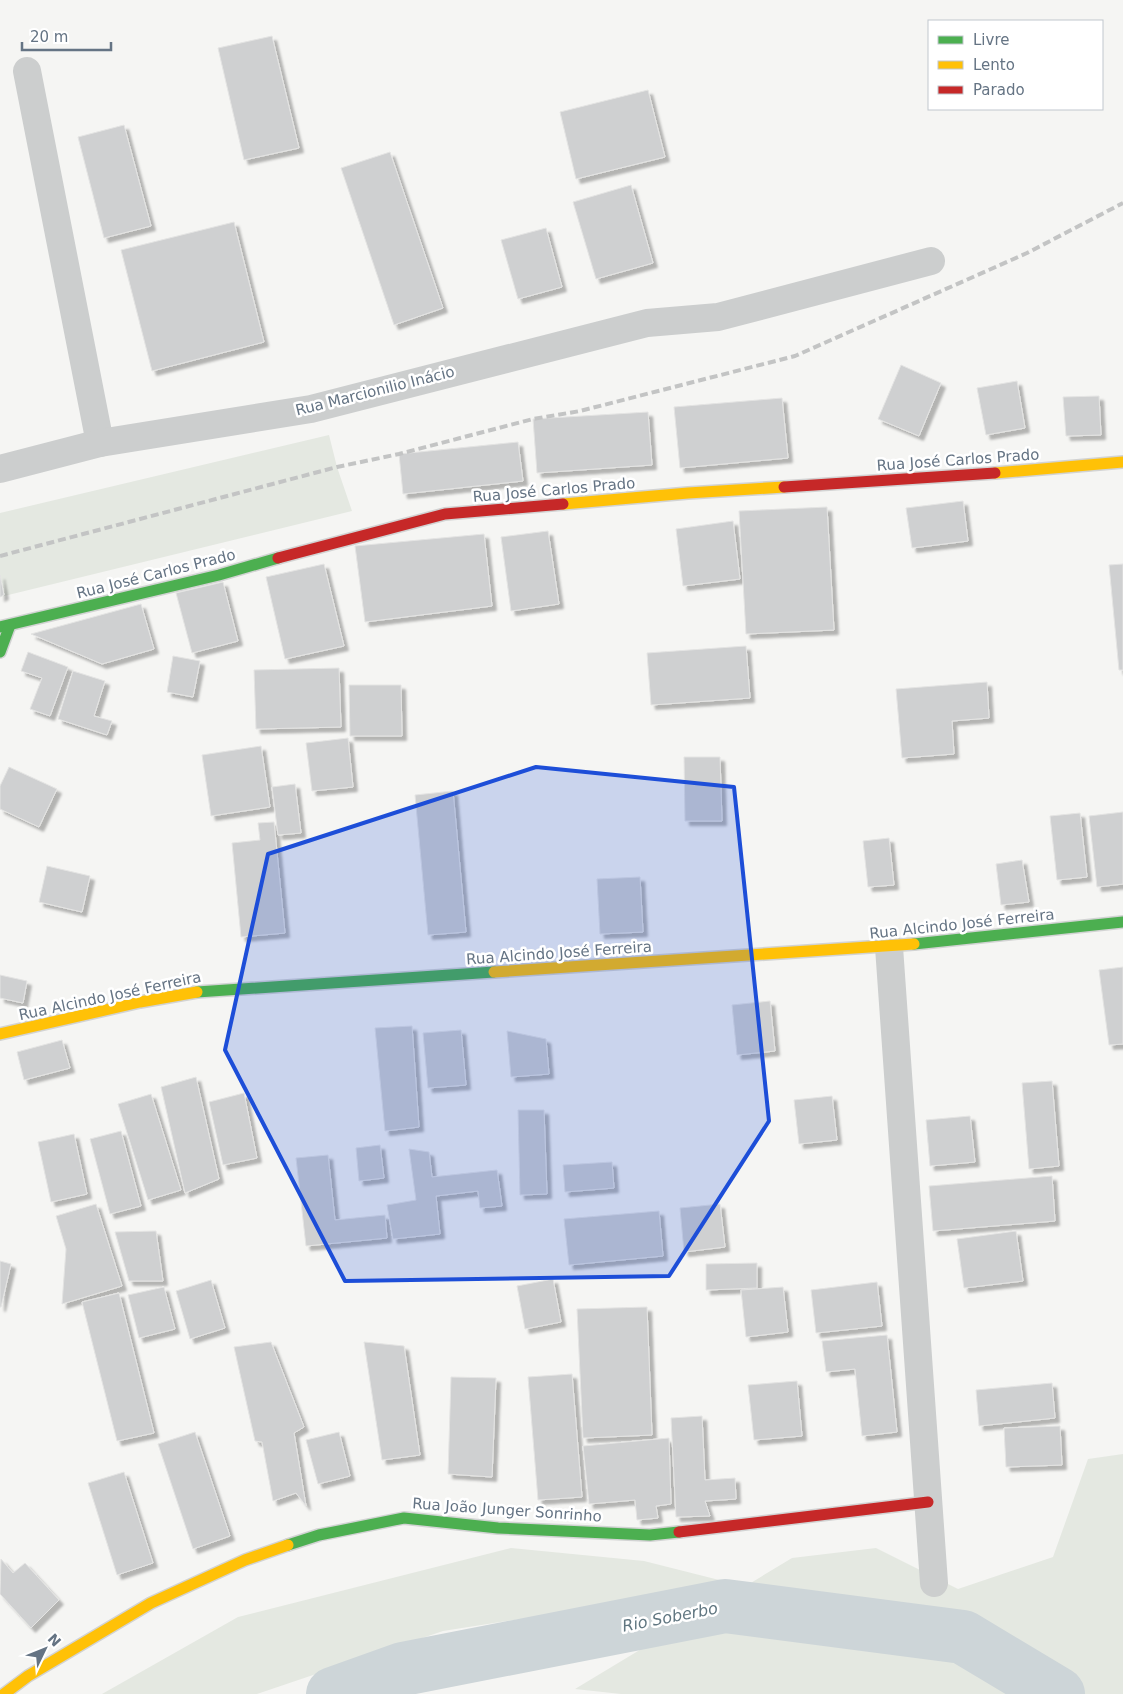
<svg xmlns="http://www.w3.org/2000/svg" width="1123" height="1694" font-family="'DejaVu Sans',sans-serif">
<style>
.green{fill:#e4e8e1}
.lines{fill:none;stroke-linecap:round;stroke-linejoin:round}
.river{stroke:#cdd5d8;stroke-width:54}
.building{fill:#cfd0d1;stroke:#e4e4e3;filter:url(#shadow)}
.fast-casing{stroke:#d2d3d3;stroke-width:14}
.slow-casing{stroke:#d2d3d3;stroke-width:14}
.jam-casing{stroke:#d2d3d3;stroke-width:14}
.street{stroke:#cccece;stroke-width:28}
.fast{stroke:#4caf50;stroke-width:11}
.slow{stroke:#ffc107;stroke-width:11}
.jam{stroke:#c62828;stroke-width:11}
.rail{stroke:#c3c4c4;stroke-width:4;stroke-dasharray:8 4;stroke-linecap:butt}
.marked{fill:#1d4ed8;fill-opacity:0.2;stroke:#1d4ed8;stroke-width:4;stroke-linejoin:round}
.labels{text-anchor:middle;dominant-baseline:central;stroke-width:5;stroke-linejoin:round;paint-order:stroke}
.street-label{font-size:15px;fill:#657484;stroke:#fff}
.water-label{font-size:16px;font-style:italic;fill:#607680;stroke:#fff}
</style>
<defs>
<filter id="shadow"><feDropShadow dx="4.5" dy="4.5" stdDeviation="1" flood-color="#0004"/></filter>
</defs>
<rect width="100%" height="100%" fill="#f5f5f3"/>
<g class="green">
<path d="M329,435L337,467L352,511L0,597V513Z"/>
<path d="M1123,1454V1694H621L575,1689L792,1558L876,1548L958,1589L1053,1557L1088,1459Z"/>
<path d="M511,1548L644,1561L739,1585L443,1631L257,1694H102L238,1617Z"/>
</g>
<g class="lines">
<path class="river" d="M333,1694L403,1669L725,1606L963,1637L1058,1694"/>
</g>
<g class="building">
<path d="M272,36L299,148L244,160L218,48Z"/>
<path d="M648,90L665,157L576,179L560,112Z"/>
<path d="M124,125L151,226L104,238L78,137Z"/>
<path d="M390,152L443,308L394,325L341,168Z"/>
<path d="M631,185L653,263L596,279L573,202Z"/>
<path d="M234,222L264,342L152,371L121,250Z"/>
<path d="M546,228L562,287L518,299L501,240Z"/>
<path d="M901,365L941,383L919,436L878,419Z"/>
<path d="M1017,381L1025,428L986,435L977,388Z"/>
<path d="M1099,396L1101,435L1066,436L1063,397Z"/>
<path d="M782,398L788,458L680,468L674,407Z"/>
<path d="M648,412L652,465L537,473L533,419Z"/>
<path d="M518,442L523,481L403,494L399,454Z"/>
<path d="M963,501L968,541L912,548L906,508Z"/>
<path d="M827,507L834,630L746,634L739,511Z"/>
<path d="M733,521L740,579L683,586L676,529Z"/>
<path d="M548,531L559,604L511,611L501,537Z"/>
<path d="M484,534L492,606L365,622L355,546Z"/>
<path d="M324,564L344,646L285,659L266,577Z"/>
<path d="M1123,564V670H1119L1109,565Z"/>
<path d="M0,575L4,595L0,597Z"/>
<path d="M223,582L238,641L192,653L176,593Z"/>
<path d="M141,604L154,649L102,664L31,634Z"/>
<path d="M746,646L750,698L651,705L647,653Z"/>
<path d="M28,652L68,667L50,716L30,709L42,678L21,671Z"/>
<path d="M173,656L200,661L193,697L167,692Z"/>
<path d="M339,668L341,727L256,729L254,670Z"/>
<path d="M73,671L105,681L94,716L112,721L107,735L58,719Z"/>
<path d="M987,682L989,718L952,721L954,754L902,758L896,689Z"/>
<path d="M349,685H401L402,736H350Z"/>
<path d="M348,738L353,787L312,791L306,743Z"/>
<path d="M261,746L270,807L211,816L202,755Z"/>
<path d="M684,757H720L722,821H685Z"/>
<path d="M9,767L57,789L39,827L0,809V786Z"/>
<path d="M295,784L301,833L278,835L272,787Z"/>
<path d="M453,791L466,932L428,935L415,795Z"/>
<path d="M1123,812V884L1097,887L1089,816Z"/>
<path d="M1080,813L1087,877L1057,880L1050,816Z"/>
<path d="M274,822L285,933L241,937L232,843L260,840L258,823Z"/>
<path d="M889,838L894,885L868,887L863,841Z"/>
<path d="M1022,860L1029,902L1001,905L996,864Z"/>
<path d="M47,866L90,876L82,912L39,902Z"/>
<path d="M640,877L643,932L600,934L597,879Z"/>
<path d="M1123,967V1044L1109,1045L1099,970Z"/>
<path d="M0,975L27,981L23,1003L0,998Z"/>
<path d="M770,1001L775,1051L737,1055L732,1005Z"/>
<path d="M412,1026L419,1127L385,1131L375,1028Z"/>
<path d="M461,1030L466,1085L428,1088L423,1033Z"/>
<path d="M507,1031L546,1039L549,1074L511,1077Z"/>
<path d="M62,1040L70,1068L24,1080L17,1052Z"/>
<path d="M196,1077L219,1179L185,1193L161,1087Z"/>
<path d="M1052,1081L1059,1166L1029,1169L1022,1083Z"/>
<path d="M244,1093L257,1158L223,1165L209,1102Z"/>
<path d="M151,1094L181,1190L148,1200L118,1104Z"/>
<path d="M832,1096L837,1140L799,1144L794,1100Z"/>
<path d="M518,1110H544L547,1194L520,1195Z"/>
<path d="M970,1116L975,1162L930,1166L926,1120Z"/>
<path d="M121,1131L141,1206L110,1214L90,1139Z"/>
<path d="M74,1134L87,1194L51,1202L38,1142Z"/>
<path d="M380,1145L384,1178L359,1181L356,1148Z"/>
<path d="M409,1149L429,1152L432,1177L497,1170L502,1206L480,1208L478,1191L436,1196L440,1234L393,1239L387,1205L416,1200Z"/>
<path d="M328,1155L335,1220L385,1215L387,1238L306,1246L296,1158Z"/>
<path d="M612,1162L614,1188L565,1192L563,1165Z"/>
<path d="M1052,1176L1055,1221L933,1231L929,1186Z"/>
<path d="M96,1204L122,1286L62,1304L66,1249L56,1216Z"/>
<path d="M720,1204L725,1247L684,1252L680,1208Z"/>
<path d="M659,1211L663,1256L569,1265L564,1219Z"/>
<path d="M156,1231L163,1281H129L115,1232Z"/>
<path d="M1016,1231L1023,1281L964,1288L957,1239Z"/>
<path d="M0,1261L11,1264L1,1307H0Z"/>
<path d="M757,1263V1288L706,1290V1264Z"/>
<path d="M553,1279L561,1322L525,1329L517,1286Z"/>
<path d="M211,1280L225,1328L190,1339L176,1291Z"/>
<path d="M877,1282L882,1326L816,1333L811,1290Z"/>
<path d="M164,1287L175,1329L139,1338L128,1295Z"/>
<path d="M783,1287L788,1332L746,1337L741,1290Z"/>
<path d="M119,1293L154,1433L117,1441L82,1302Z"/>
<path d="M647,1307L652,1435L583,1438L577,1309Z"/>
<path d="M887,1335L897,1432L862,1436L855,1369L826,1372L822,1341Z"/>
<path d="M271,1342L304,1427L294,1433L306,1506L296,1493L273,1501L262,1442L255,1441L234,1347Z"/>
<path d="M364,1342L404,1346L420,1455L382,1460Z"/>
<path d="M572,1374L582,1497L538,1500L528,1377Z"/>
<path d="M451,1377L496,1378L492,1477L448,1474Z"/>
<path d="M797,1381L802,1436L754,1440L748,1385Z"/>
<path d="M1052,1383L1055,1418L979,1426L976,1390Z"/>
<path d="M702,1416L705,1480L735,1478L736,1499L705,1501L710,1516L676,1517L671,1418Z"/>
<path d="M1060,1426L1062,1465L1006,1467L1004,1428Z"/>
<path d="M195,1432L230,1536L193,1549L158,1444Z"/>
<path d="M339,1432L350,1476L318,1484L306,1440Z"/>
<path d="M669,1438L671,1504L656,1506L658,1518L637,1520L635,1500L589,1504L583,1446Z"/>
<path d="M124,1472L153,1563L117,1575L88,1483Z"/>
<path d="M1,1559L13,1573L25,1563L59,1600L31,1628L0,1594Z"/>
</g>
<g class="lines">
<defs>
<g id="fast">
<path d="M0,627L219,575L278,558"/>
<path d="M0,652L10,625"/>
<path d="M914,944L1123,922"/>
<path d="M197,992L494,972"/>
<path d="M288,1545L319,1535L404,1518L498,1528L650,1535L679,1532"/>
</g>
<g id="slow">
<path d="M995,473L1123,462"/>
<path d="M563,504L688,493L784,487"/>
<path d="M494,972L914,944"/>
<path d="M0,1034L140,1002L197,992"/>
<path d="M4,1694L28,1676L151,1603L245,1560L288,1545"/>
</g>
<g id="jam">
<path d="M784,487L995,473"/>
<path d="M278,558L445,514L563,504"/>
<path d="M679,1532L928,1502"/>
</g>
</defs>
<use href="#fast" class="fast-casing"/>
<use href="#slow" class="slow-casing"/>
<use href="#jam" class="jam-casing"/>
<g class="street">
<path d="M27,71L100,443"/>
<path d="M0,469L100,443L311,409L647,323L718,317L931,261"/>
<path d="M889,947L934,1583"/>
</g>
<use href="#fast" class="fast"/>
<use href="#slow" class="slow"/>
<use href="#jam" class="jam"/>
<path class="rail" d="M0,556L337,467L399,454L533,419L580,411L795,356L1027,253L1123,203"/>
</g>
<path class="marked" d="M536,767L734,787L769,1121L669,1276L345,1281L225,1050L268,854Z"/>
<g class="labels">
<g class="street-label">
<text transform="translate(375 391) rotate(-14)">Rua Marcionilio Inácio</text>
<text transform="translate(958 460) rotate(-4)">Rua José Carlos Prado</text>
<text transform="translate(554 490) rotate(-5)">Rua José Carlos Prado</text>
<text transform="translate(156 574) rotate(-14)">Rua José Carlos Prado</text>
<text transform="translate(962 924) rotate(-6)">Rua Alcindo José Ferreira</text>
<text transform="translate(559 953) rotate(-4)">Rua Alcindo José Ferreira</text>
<text transform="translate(110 996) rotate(-12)">Rua Alcindo José Ferreira</text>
<text transform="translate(507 1510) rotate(4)">Rua João Junger Sonrinho</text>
</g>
<g class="water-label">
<text transform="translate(670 1617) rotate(-11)">Rio Soberbo</text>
</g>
</g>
<rect x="928" y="20" width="175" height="90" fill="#ffffff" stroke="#c1c7ce"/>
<rect x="938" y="36" width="25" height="8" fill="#4caf50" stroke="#c1c7ce"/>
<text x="973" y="45" font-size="15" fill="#657484">Livre</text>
<rect x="938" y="61" width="25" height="8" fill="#ffc107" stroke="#c1c7ce"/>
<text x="973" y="70" font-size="15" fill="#657484">Lento</text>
<rect x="938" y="86" width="25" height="8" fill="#c62828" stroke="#c1c7ce"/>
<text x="973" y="95" font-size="15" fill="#657484">Parado</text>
<g transform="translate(45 1649) rotate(47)" stroke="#ffffff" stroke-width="4" paint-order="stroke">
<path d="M0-4L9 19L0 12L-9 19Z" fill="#657484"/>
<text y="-8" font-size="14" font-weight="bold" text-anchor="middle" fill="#657484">N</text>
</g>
<path d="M22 42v8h89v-8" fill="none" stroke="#657484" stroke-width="2.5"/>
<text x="30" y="42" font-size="15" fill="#657484" stroke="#ffffff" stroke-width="4" paint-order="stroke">20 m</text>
</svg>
